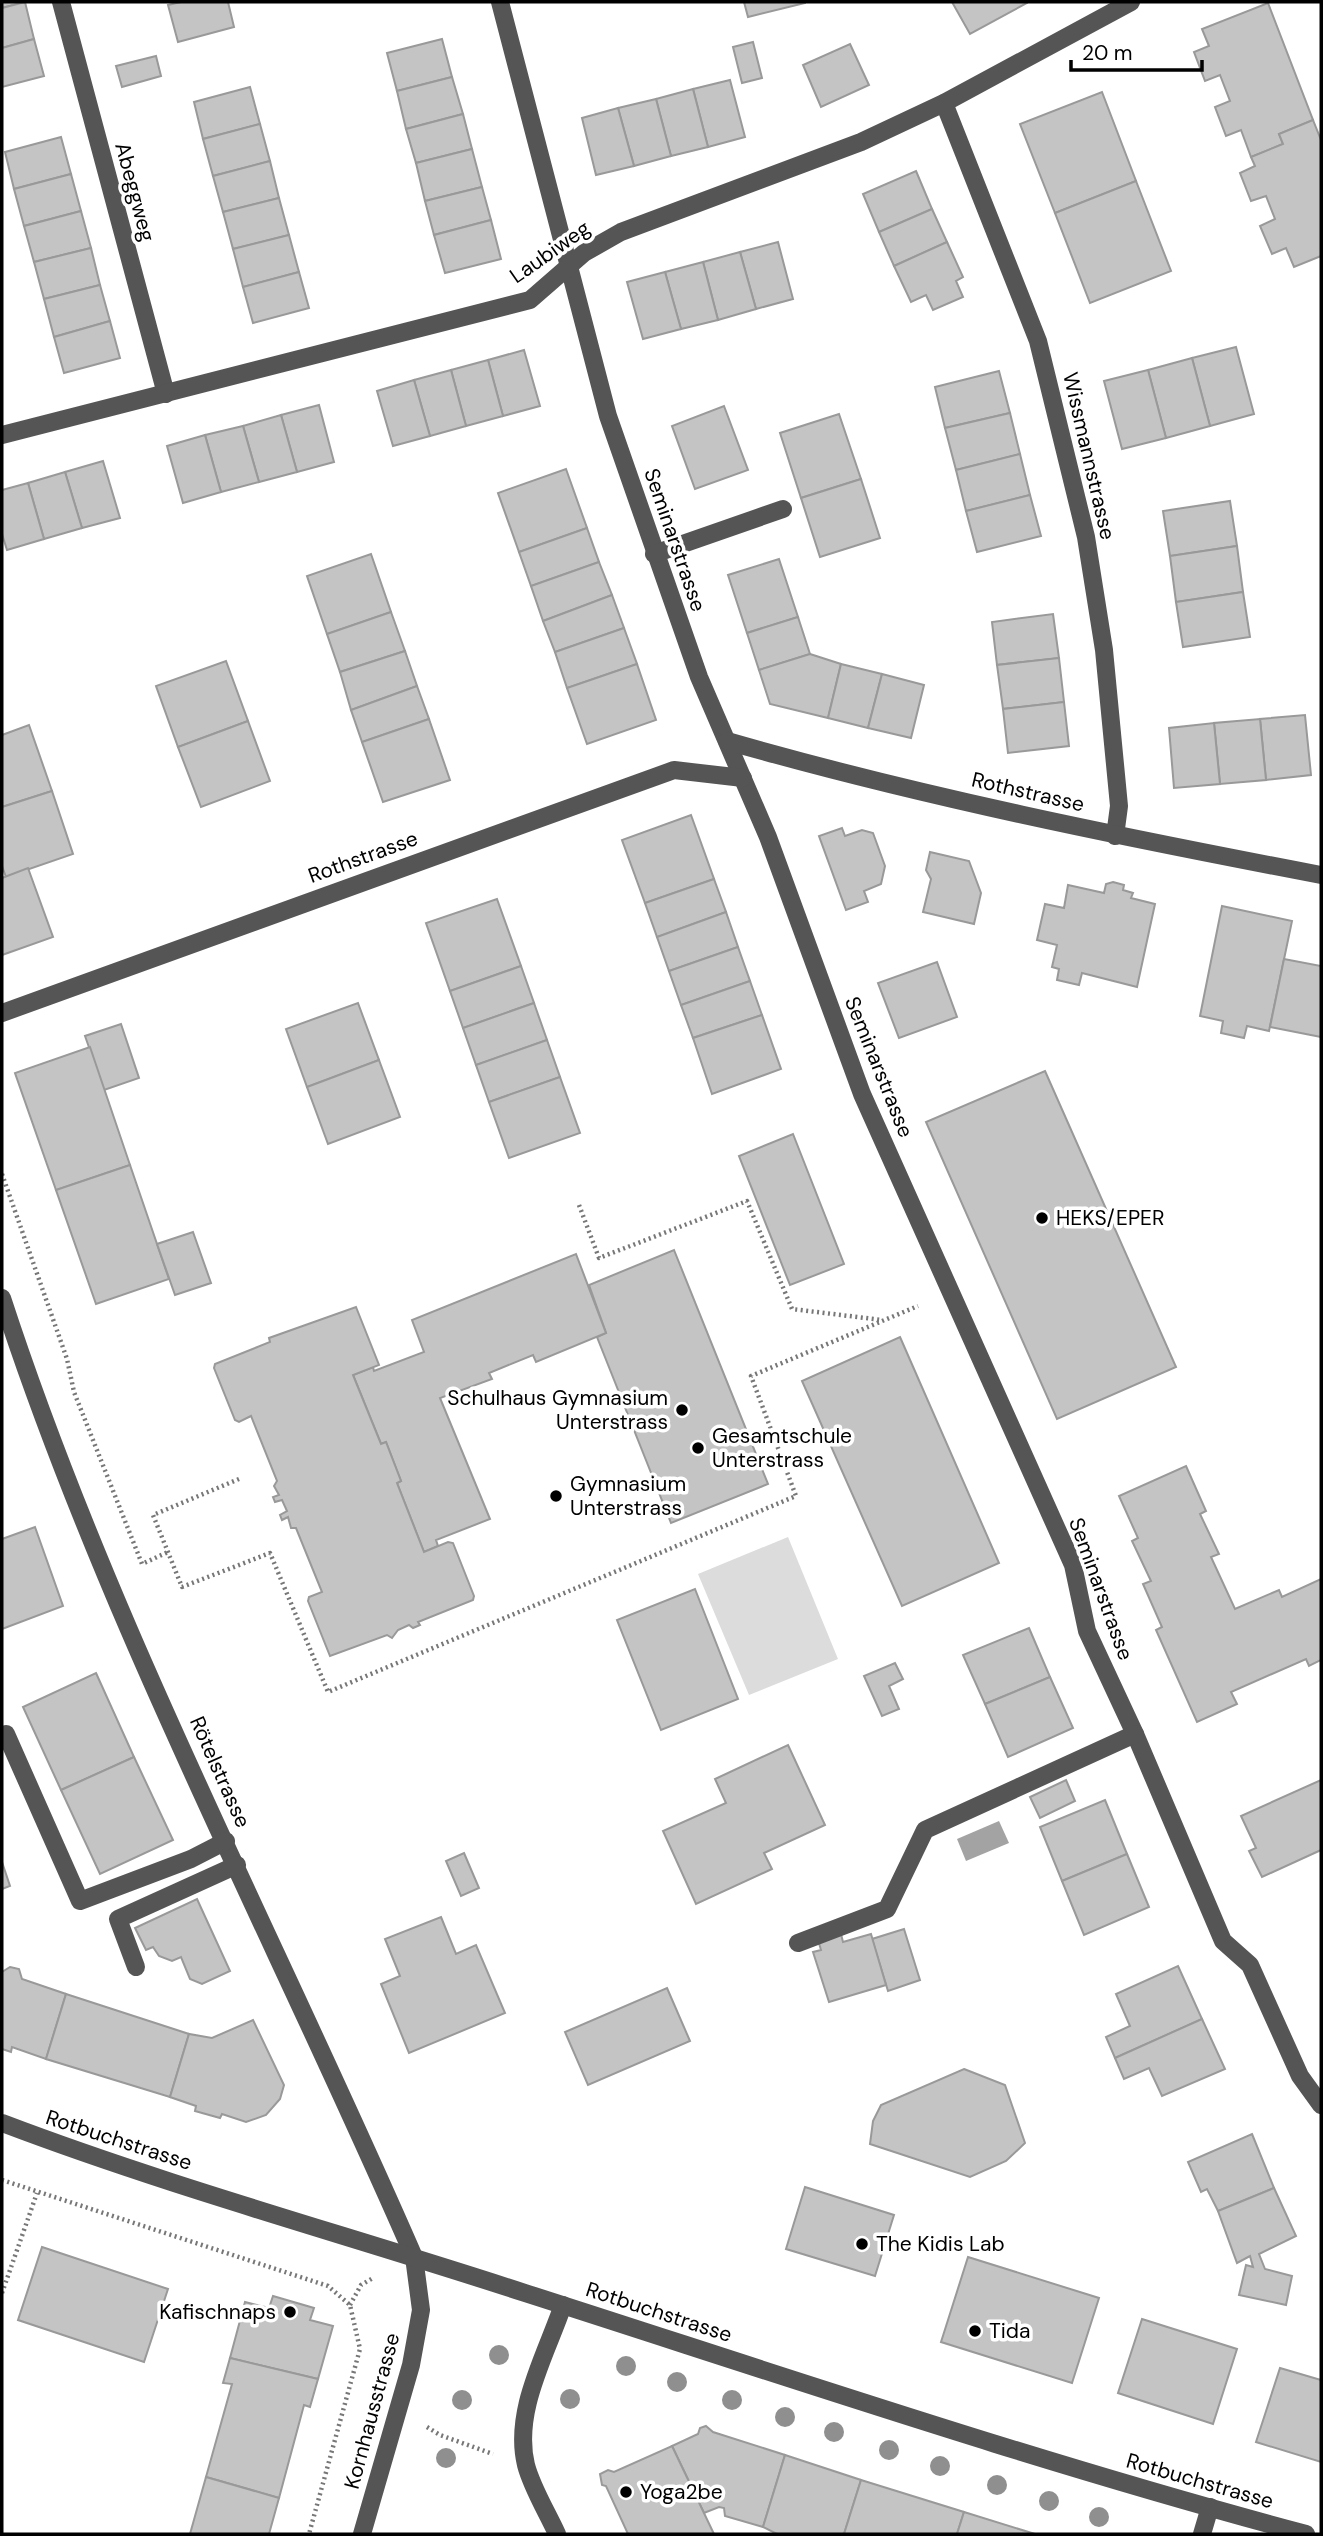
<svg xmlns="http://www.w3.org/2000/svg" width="1323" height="2536" font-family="'DM Sans',sans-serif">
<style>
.green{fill:#dcdcdc}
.water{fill:#a3a3a3}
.building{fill:#c4c4c4;stroke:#999;stroke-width:2}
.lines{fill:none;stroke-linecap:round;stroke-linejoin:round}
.path{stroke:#777;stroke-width:4.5;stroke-dasharray:2 3.5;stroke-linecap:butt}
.minor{stroke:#555;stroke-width:18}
.tree{fill:#8f8f8f}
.poi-dot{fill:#000;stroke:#fff;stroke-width:2.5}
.labels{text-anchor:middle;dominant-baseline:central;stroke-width:7;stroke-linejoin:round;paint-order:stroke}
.street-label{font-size:21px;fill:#000;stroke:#fff}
.poi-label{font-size:21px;fill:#000;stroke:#fff;text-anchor:start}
</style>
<rect width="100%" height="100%" fill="#fff"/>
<path class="green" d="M788,1537L838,1659L749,1695L698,1574Z"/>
<path class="water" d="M999,1821L1009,1843L966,1861L957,1839Z"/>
<g class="building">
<path d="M2,2H25L2,8Z"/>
<path d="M25,2L34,39L2,48V8Z"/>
<path d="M181,2H228L234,27L178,42L168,5Z"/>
<path d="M744,2H805V3L748,17Z"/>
<path d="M952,2H1027V3L970,34Z"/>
<path d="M1268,3L1313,120L1279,134L1283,144L1251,157L1241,130L1226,136L1215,107L1230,101L1220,75L1205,81L1194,52L1209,46L1202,29Z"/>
<path d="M34,39L44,76L2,87V48Z"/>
<path d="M442,39L452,77L397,91L387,53Z"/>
<path d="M753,42L762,78L742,83L733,47Z"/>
<path d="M850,44L869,85L821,107L803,65Z"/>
<path d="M156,56L161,76L122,87L116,66Z"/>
<path d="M452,77L463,114L406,129L397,91Z"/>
<path d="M730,80L745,137L708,147L693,89Z"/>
<path d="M250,87L260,124L203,139L194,102Z"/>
<path d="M693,89L708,147L671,156L656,99Z"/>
<path d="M1102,92L1136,181L1055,213L1020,124Z"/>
<path d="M656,99L671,156L634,166L618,108Z"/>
<path d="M618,108L634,166L596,175L582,118Z"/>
<path d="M463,114L472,149L416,163L406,129Z"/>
<path d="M1313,120L1321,140V256L1294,267L1286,248L1272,254L1260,226L1275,219L1266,196L1251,201L1240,173L1255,166L1251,157L1283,144L1279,134Z"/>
<path d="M260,124L270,161L213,176L203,139Z"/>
<path d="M61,137L71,174L14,189L5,152Z"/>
<path d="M472,149L482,187L425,201L416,163Z"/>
<path d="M270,161L279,198L223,212L213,176Z"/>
<path d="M916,171L932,209L879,232L863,194Z"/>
<path d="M71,174L81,211L24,226L14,189Z"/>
<path d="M1136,181L1171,271L1090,303L1055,213Z"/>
<path d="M482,187L491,220L434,235L425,201Z"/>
<path d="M279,198L289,235L233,249L223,212Z"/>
<path d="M932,209L947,242L894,266L879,232Z"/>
<path d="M81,211L91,248L34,262L24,226Z"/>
<path d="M491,220L501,259L445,273L434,235Z"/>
<path d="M289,235L299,272L243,287L233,249Z"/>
<path d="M778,242L793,299L756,309L740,252Z"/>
<path d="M947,242L963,277L956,281L963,297L933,310L926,295L911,302L894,266Z"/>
<path d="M91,248L100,285L44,299L34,262Z"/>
<path d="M740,252L756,309L718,320L703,262Z"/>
<path d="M703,262L718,320L681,329L665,272Z"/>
<path d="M299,272L309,308L253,323L243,287Z"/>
<path d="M665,272L681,329L643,339L627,282Z"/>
<path d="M100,285L110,321L54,337L44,299Z"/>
<path d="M110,321L120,358L64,373L54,337Z"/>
<path d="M1236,347L1254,414L1210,426L1192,358Z"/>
<path d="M524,350L540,406L503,416L488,360Z"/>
<path d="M1192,358L1210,426L1166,438L1148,370Z"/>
<path d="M488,360L503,416L466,426L451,370Z"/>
<path d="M451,370L466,426L430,436L414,380Z"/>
<path d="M1148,370L1166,438L1122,449L1104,381Z"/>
<path d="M999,371L1010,413L945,428L935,387Z"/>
<path d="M414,380L430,436L393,446L377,391Z"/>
<path d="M319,405L334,462L297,472L281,415Z"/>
<path d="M724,406L748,470L695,489L672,426Z"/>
<path d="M1010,413L1020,454L956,470L945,428Z"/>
<path d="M839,414L861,479L801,498L780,433Z"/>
<path d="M281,415L297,472L259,482L243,426Z"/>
<path d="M243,426L259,482L221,492L205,435Z"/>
<path d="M205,435L221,492L183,503L167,446Z"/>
<path d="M1020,454L1030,495L966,511L956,470Z"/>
<path d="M103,461L120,518L82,528L65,472Z"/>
<path d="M566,469L587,528L519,552L498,493Z"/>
<path d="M65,472L82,528L44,539L28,483Z"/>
<path d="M861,479L880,538L820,557L801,498Z"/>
<path d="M28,483L44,539L7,550L2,534V490Z"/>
<path d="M1030,495L1041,536L977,552L966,511Z"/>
<path d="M1230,501L1237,546L1170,556L1163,511Z"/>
<path d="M587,528L599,562L531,586L519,552Z"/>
<path d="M1237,546L1243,592L1176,602L1170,556Z"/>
<path d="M371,554L391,612L327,634L307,576Z"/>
<path d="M779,559L798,617L747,633L728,575Z"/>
<path d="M599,562L612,595L543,621L531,586Z"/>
<path d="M1243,592L1250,637L1183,647L1176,602Z"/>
<path d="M612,595L624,628L555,652L543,621Z"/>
<path d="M391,612L405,651L340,672L327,634Z"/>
<path d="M1053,614L1059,658L997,665L992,622Z"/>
<path d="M798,617L810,654L759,670L747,633Z"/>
<path d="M624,628L637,664L567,688L555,652Z"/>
<path d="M405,651L417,686L351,710L340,672Z"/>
<path d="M810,654L841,664L828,718L770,704L759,670Z"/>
<path d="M1059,658L1064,702L1003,709L997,665Z"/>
<path d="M226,661L248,721L178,747L156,686Z"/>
<path d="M637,664L656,720L587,744L567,688Z"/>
<path d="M841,664L882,674L868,728L828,718Z"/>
<path d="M882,674L924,685L911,738L868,728Z"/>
<path d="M417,686L429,719L362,742L351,710Z"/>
<path d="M1064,702L1069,746L1008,753L1003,709Z"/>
<path d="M1305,715L1311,775L1266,780L1260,719Z"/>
<path d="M429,719L450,780L383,802L362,742Z"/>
<path d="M1260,719L1266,780L1220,784L1214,723Z"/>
<path d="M248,721L270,781L201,807L178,747Z"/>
<path d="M1214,723L1220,784L1174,788L1169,728Z"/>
<path d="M29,725L52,791L2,807V735Z"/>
<path d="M52,791L73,854L6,877L2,866V807Z"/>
<path d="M691,815L714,879L645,903L622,840Z"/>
<path d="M842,828L845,836L862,830L873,833L885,866L881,884L864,891L868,902L846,910L819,836Z"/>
<path d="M930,852L969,861L981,893L974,924L923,912L931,879L926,870Z"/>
<path d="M28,868L53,937L2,955V878Z"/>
<path d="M714,879L726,912L657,937L645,903Z"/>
<path d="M1113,882L1124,885L1123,890L1133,893L1131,898L1155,904L1137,987L1082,973L1079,985L1057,980L1059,969L1052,967L1057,945L1037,940L1045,904L1064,908L1068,885L1104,893L1106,884Z"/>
<path d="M497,899L521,966L450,991L426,923Z"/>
<path d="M1222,906L1292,921L1269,1031L1247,1026L1244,1038L1221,1033L1223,1021L1200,1016Z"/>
<path d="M726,912L738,947L669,971L657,937Z"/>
<path d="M738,947L750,981L681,1005L669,971Z"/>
<path d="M1284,959L1321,966V1037L1270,1027Z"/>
<path d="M937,962L957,1017L899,1038L878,983Z"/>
<path d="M521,966L534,1003L463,1028L450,991Z"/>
<path d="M750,981L762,1015L693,1038L681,1005Z"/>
<path d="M358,1003L379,1060L307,1087L286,1029Z"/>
<path d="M534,1003L547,1040L476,1065L463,1028Z"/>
<path d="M762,1015L781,1069L712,1094L693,1038Z"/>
<path d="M121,1024L139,1078L104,1090L85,1036Z"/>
<path d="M547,1040L560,1077L489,1102L476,1065Z"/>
<path d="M90,1047L130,1165L56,1190L15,1073Z"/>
<path d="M379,1060L400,1117L328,1144L307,1087Z"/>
<path d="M1045,1071L1176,1367L1057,1419L926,1122Z"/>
<path d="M560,1077L580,1133L509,1158L489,1102Z"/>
<path d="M793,1134L844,1264L790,1285L739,1156Z"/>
<path d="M130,1165L169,1279L96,1304L56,1190Z"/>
<path d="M193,1232L211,1283L175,1295L157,1244Z"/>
<path d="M674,1250L768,1484L671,1523L597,1337L606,1333L589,1285Z"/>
<path d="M576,1254L606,1333L536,1362L533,1355L489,1373L492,1379L440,1398L490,1519L436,1540L438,1546L424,1552L397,1483L401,1481L386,1442L381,1444L353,1375L373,1367L374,1371L424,1352L412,1320Z"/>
<path d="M356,1307L379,1365L353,1375L381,1444L386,1442L401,1481L397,1483L424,1552L448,1542L453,1543L474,1596L473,1600L418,1622L420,1625L413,1628L409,1625L398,1630L392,1638L387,1635L330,1656L308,1601L309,1597L322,1592L296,1528H291L288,1517L282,1520L280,1515L287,1511L282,1500L275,1502L273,1497L279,1495L274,1486L277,1481L251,1416L239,1422L235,1420L214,1368L215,1364L270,1342L269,1338Z"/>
<path d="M900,1337L999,1563L902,1606L802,1381Z"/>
<path d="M1186,1466L1206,1511L1200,1514L1219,1554L1211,1557L1235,1609L1279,1590L1282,1597L1321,1579V1660L1309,1666L1306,1659L1231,1692L1237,1704L1197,1722L1156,1630L1162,1627L1143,1584L1151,1581L1132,1541L1138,1538L1119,1496Z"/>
<path d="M35,1527L63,1606L2,1629V1539Z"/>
<path d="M695,1589L738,1699L661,1730L617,1620Z"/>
<path d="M1029,1628L1050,1677L985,1704L963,1655Z"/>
<path d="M895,1663L903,1679L889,1686L899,1709L882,1716L864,1676Z"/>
<path d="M96,1673L134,1757L61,1790L23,1707Z"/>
<path d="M1050,1677L1073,1728L1008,1757L985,1704Z"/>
<path d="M788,1745L825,1825L764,1853L772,1869L696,1904L663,1831L726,1803L715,1779Z"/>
<path d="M134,1757L173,1840L100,1874L61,1790Z"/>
<path d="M1066,1780L1075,1801L1040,1818L1030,1797Z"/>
<path d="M1321,1780V1850L1262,1877L1249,1851L1256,1848L1241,1816Z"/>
<path d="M1105,1800L1127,1854L1062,1881L1040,1827Z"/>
<path d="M464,1853L479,1888L461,1896L446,1861Z"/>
<path d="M1127,1854L1149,1907L1084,1935L1062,1881Z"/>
<path d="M2,1862L10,1886L2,1889Z"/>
<path d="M197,1899L230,1971L202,1984L190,1979L181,1957L172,1961L159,1956L153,1947L146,1950L135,1928Z"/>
<path d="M441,1917L456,1954L476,1945L505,2013L409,2053L381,1984L400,1976L385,1939Z"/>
<path d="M904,1929L920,1980L888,1991L872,1939Z"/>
<path d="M841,1934L843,1942L871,1934L886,1985L829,2002L813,1952L821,1950L818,1940Z"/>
<path d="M1178,1966L1202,2019L1115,2058L1106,2037L1130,2026L1116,1994Z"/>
<path d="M10,1967L19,1969L22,1979L66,1994L46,2059L12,2047L11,2052L2,2049V1972Z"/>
<path d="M667,1988L690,2041L588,2085L565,2032Z"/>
<path d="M66,1994L189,2034L170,2097L46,2059Z"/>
<path d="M1202,2019L1225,2069L1162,2096L1149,2068L1124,2079L1115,2058Z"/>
<path d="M253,2020L284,2085L280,2099L266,2115L246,2122L222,2114L220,2118L195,2111L196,2106L170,2097L189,2034L212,2038Z"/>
<path d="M964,2069L1005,2085L1025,2143L1006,2161L970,2177L870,2144L873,2121L881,2105Z"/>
<path d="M1252,2134L1274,2188L1218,2211L1207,2189L1201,2192L1188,2162Z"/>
<path d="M805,2187L894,2215L875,2276L786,2249Z"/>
<path d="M1274,2188L1296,2236L1259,2254L1265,2269L1292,2276L1286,2305L1239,2295L1246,2265L1253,2267L1250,2256L1237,2263L1218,2211Z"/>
<path d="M42,2247L168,2289L144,2362L18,2320Z"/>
<path d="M968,2257L1099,2298L1072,2383L941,2342Z"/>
<path d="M273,2296L314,2308L310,2320L333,2326L318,2379L230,2358L245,2302L269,2308Z"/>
<path d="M1142,2319L1237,2349L1213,2424L1118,2393Z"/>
<path d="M230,2358L318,2379L310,2407L304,2405L279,2498L206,2477L232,2384L223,2383Z"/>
<path d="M1280,2368L1321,2380V2462L1256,2442Z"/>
<path d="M706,2426L713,2432L785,2455L763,2527L725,2516L724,2508L719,2507L704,2513L672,2446L698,2434L700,2428Z"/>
<path d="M672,2446L714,2534H628L606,2486L602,2485L600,2474L608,2470L614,2472Z"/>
<path d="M785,2455L861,2480L844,2534H777L763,2527Z"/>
<path d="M206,2477L279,2498L269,2534H190Z"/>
<path d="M861,2480L964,2512L957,2534H844Z"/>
<path d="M964,2512L1035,2534H957Z"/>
</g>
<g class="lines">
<g class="path">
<path d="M2,1174L67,1359L74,1392L142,1564L168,1552"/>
<path d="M579,1205L599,1258L747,1201L792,1309L882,1320"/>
<path d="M239,1479L153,1515L182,1587L270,1553L328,1692L796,1496L751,1376L918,1306"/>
<path d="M2,2180L328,2286L350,2305L360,2349L309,2534"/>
<path d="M2,2293L37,2193"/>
<path d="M350,2305L361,2285L373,2278"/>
<path d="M427,2427L440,2435L493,2454"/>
</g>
<g class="minor">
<path d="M61,2L166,394"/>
<path d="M500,2L608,416L699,677L768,837L862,1094L1073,1565L1087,1631L1135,1734L1223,1941L1250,1965L1300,2076L1321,2105"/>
<path d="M944,103L1038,341L1086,537L1104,650L1119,806L1115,836"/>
<path d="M2,435L530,300L584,253L621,232L861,142L944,103L1131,2"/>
<path d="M654,554L783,509"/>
<path d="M727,741C922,797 1122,837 1321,875"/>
<path d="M2,1013L674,770L743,778"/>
<path d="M2,1298C110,1629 276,1939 414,2257L421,2310L411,2365L362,2534"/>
<path d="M6,1734L80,1901L191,1859L226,1841"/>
<path d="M798,1943L887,1909L925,1830L1135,1734"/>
<path d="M136,1967L118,1919L237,1865"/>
<path d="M2,2123C173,2188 351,2236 525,2293C784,2376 1043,2464 1306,2534"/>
<path d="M557,2534C547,2512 532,2488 526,2465C513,2411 546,2355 563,2305"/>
<path d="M1202,2534L1210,2507"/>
</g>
</g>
<g class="tree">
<circle cx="499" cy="2355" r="10"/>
<circle cx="626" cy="2366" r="10"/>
<circle cx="677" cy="2382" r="10"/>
<circle cx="570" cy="2399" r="10"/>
<circle cx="462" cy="2400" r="10"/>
<circle cx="732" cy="2400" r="10"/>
<circle cx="785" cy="2417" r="10"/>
<circle cx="834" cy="2432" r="10"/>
<circle cx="889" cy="2450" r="10"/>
<circle cx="446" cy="2458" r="10"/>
<circle cx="940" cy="2466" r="10"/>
<circle cx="997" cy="2485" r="10"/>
<circle cx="1049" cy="2501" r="10"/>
<circle cx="1099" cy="2517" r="10"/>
</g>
<g class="poi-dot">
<circle cx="1042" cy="1218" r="7"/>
<circle cx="682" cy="1410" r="7"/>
<circle cx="698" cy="1448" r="7"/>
<circle cx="556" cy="1496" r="7"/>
<circle cx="862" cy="2244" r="7"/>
<circle cx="290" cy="2312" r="7"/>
<circle cx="975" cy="2331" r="7"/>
<circle cx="626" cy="2492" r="7"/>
</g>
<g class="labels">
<g class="street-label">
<text transform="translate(135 192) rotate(75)">Abeggweg</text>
<text transform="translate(550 252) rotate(-35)">Laubiweg</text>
<text transform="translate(1089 456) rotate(77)">Wissmannstrasse</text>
<text transform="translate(675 540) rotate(71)">Seminarstrasse</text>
<text transform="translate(1028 792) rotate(13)">Rothstrasse</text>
<text transform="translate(363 857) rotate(-20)">Rothstrasse</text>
<text transform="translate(879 1067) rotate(68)">Seminarstrasse</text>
<text transform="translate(1101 1589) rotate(70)">Seminarstrasse</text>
<text transform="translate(220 1772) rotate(66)">Rötelstrasse</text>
<text transform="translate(119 2140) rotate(18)">Rotbuchstrasse</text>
<text transform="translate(659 2312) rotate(18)">Rotbuchstrasse</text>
<text transform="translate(372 2411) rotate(-75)">Kornhausstrasse</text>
<text transform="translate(1200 2481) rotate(16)">Rotbuchstrasse</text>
</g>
<g class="poi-label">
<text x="1056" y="1218">HEKS/EPER</text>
<text x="668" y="1398" text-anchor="end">Schulhaus Gymnasium<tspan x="668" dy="24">Unterstrass</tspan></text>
<text x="712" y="1436">Gesamtschule<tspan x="712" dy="24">Unterstrass</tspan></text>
<text x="570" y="1484">Gymnasium<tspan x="570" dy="24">Unterstrass</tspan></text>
<text x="876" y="2244">The Kidis Lab</text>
<text x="276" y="2312" text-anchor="end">Kafischnaps</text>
<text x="989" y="2331">Tida</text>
<text x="640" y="2492">Yoga2be</text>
</g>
</g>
<rect width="1323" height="2536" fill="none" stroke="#000000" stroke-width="7"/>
<path d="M1071 60v10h131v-10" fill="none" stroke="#000000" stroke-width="3.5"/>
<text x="1082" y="60" font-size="21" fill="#000000" stroke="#ffffff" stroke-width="5" paint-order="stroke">20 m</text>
</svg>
